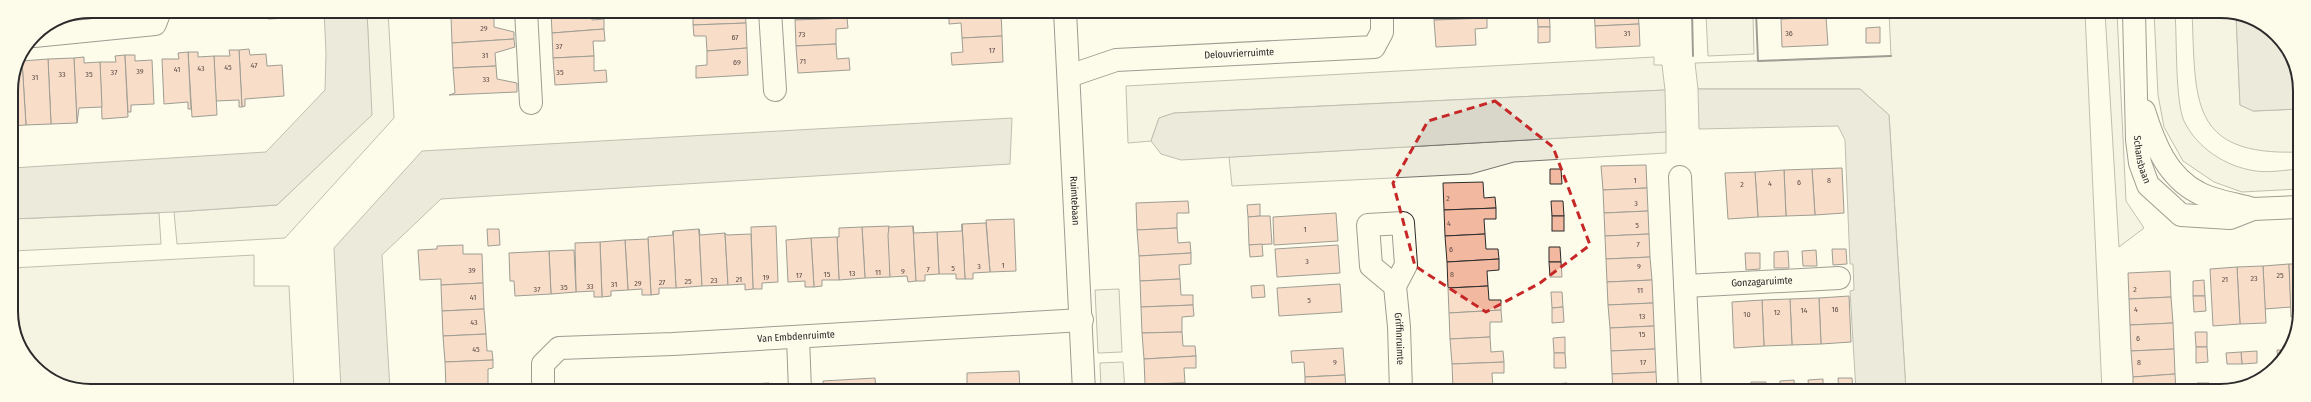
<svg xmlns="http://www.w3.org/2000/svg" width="2311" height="402" font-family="'Fira Sans Condensed',sans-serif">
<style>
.green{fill:#ecebdb;stroke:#74746e}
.water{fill:#d8d7c9;stroke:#74746e}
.building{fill:#f2b8a0;stroke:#2b2b2b}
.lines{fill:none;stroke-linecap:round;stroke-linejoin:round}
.minor-casing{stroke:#2b2b2b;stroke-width:24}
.minor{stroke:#fdfbea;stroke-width:22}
.wall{stroke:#2b2b2b;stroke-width:2}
.marked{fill:none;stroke:#c62828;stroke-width:3;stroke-dasharray:8 5;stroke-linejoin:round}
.labels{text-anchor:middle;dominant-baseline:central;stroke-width:3;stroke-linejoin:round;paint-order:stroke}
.number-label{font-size:8px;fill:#5d4e48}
.street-label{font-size:10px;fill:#2b2b2b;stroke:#fdfbea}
.rim{fill:none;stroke:#2b2b2b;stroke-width:2}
</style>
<rect width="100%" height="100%" fill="#fdfbea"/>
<g class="green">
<path d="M367,11H388L394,118L285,238L177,244L174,212L277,205L371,115Z"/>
<path d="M1889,12H2085L2102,391H1906L1889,115L1860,89H1698L1695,63L1891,56Z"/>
<path d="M2105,12H2117L2126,201L2144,228L2119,247Z"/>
<path d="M2154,12H2175C2177,37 2175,101 2184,121C2197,148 2226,167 2256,171C2269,173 2285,170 2299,169V189L2242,192L2214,182L2183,161L2164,127L2158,95Z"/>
<path d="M2192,12H2230L2236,14L2240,105L2254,111L2299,109V152C2188,156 2196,100 2192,12Z"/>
<path d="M1753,14L1754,54L1708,56L1706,15Z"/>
<path d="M1654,57V65H1662L1665,90L1174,113L1159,118L1151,141L1128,143L1126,86Z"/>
<path d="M1666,132V153L1514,162L1471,174L1232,186L1229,157Z"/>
<path d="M159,213L161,244L12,251V219Z"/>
<path d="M254,255V286H289L294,390H81L35,368L13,327L12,268Z"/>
<path d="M1119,289L1122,352L1098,353L1095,290Z"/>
<path d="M1123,362L1125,391H1101L1100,363Z"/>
</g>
<g class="water">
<path d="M324,11H367L372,115L277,205L174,212L12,219V168L266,152L325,90L326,53Z"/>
<path d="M2236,14L2273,31L2298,75L2299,109L2253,111L2240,105Z"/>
<path d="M1698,89H1860L1889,115L1906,391H1856L1850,291L1854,290L1853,264H1850L1845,140L1838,126L1699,129Z"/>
<path d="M1665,90L1666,132L1181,160L1161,154L1151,141L1159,118L1174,113Z"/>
<path d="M1012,118L1010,164L441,199L382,255L390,390H341L334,248L422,151Z"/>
</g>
<g class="building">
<path d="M268,11H287L288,18L268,19Z"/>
<path d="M440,11H494V15L440,18Z"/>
<path d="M551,11H591L592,20L604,19V29L552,33Z"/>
<path d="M705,11H745L746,23L693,25V15L705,14Z"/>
<path d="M795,11H847V18L795,20Z"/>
<path d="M1001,11L1002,36L962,38L961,23L949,24V12Z"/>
<path d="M1434,11H1486L1487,18L1434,20Z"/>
<path d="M1549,11L1550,27H1538L1537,12Z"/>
<path d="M1594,12H1638L1639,24L1595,26Z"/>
<path d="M1780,12H1826V17L1781,19Z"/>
<path d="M494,15V27L514,32V39L452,43L451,17L440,18Z"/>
<path d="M1826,17L1828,45L1782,47L1781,19Z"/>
<path d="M847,18L848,28L836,29V44L796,46L795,20Z"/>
<path d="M1487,18V28L1475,29L1476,45L1436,47L1434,20Z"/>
<path d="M746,23L747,48L707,51L706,36H694L693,25Z"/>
<path d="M1639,24L1640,46L1596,48L1595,26Z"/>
<path d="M1538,27H1550V42L1538,43Z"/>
<path d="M1880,27V43H1866V28Z"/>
<path d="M604,29L605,41H593L594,56L553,58L552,33Z"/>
<path d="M1002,36L1003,62L952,65L951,53L963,52L962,38Z"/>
<path d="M514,39L515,47L495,53L496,66L453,68L452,43Z"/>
<path d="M836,44L837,59L849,58L850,70L798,73L796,46Z"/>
<path d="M747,48L748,75L696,78V66L707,65V51Z"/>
<path d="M249,49L250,55L266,54L267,66L282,65L284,96L245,99V106L242,107L239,50Z"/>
<path d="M229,50H239L242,107H239V100L216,101L214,56H230Z"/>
<path d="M188,52H198V57L214,56L217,115L192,117Z"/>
<path d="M188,52L191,109H188V102L164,104L162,59H179L178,53Z"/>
<path d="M125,55L128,117L102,119L100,62H116L115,56Z"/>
<path d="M125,55H135V61L152,60L154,104L131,105V112H128Z"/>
<path d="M594,56V71L606,70L607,82L555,85L553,58Z"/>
<path d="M84,57V63L100,62L102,107L79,108L77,123L74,58Z"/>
<path d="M74,58L77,123L51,124L48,59Z"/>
<path d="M48,59L51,124L26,125L22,61Z"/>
<path d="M17,61H22L26,125L11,126V91Z"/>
<path d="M496,66L497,79L517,83V92L449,95L455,93L453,68Z"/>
<path d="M1646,165L1647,188L1603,190L1601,166Z"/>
<path d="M1842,168L1844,213L1815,215L1812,169Z"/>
<path d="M1550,169H1561L1562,184H1550Z"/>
<path d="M1812,169L1815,215L1786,216L1784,170Z"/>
<path d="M1784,170L1786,216L1758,217L1755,172Z"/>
<path d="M1755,172L1758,217L1728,219L1725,173Z"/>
<path d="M1483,182L1484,198L1495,197L1496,208L1444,210L1443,183Z"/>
<path d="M1647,188L1648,211L1604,213L1603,190Z"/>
<path d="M1188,201L1189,213H1177V228L1137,230L1136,203Z"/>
<path d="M1551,201H1563L1564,216H1552Z"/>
<path d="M1260,204V216L1248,217L1247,205Z"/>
<path d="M1496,208V219H1484L1485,234L1445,236L1444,210Z"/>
<path d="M1648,211L1649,234L1605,236L1604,213Z"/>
<path d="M1336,213L1338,241L1274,245L1273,217Z"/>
<path d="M1260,216H1270L1272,244L1249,245L1248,217Z"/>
<rect x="1552" y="216" width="12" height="15"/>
<path d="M1014,219L1016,271L990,272L986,220Z"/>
<path d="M986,223L990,272L973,273V279H965L962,224Z"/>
<path d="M962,224L965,279H956V274H939L937,232L962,231Z"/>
<path d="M776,226L778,282L762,283V289H753L751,227Z"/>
<path d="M889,226L890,277L865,278L862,227Z"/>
<path d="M913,226L916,281L908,282L907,276L890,277L888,235L889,227Z"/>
<path d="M913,226L914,233L937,232L939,274L925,275V281H916Z"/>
<path d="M862,227L865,278L839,280L837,237H839V228Z"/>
<path d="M1177,228L1178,243L1190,242L1191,253L1139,256L1137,230Z"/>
<path d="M487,229H499L500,245L488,246Z"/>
<path d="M699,229L702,286L676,288L673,231Z"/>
<path d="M699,229L700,235L725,233L728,285L702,286Z"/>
<path d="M673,231L676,288H659V294L651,295L648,237L673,235Z"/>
<path d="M725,233L727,235L751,234L753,289L745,290V284L728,285Z"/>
<path d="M1485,234L1486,249H1498L1499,259L1447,262L1445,236Z"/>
<path d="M1649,234L1650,257L1606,259L1605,236Z"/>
<path d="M837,237L839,280H822V286L814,287L811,238Z"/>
<path d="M811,238L814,287H805V281L788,282L786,240Z"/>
<path d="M648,239L651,295H642V289L628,290L625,240Z"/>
<path d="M625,240L628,290L611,291V296L602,297L600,242Z"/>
<path d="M600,242L602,297H594V291L576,292L575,243Z"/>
<path d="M1262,244L1263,256L1250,257L1249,245Z"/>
<path d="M463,245V254H482L483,283L441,285V279L420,280L418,250L437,249V246Z"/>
<path d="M1338,245L1340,273L1277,277L1275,249Z"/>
<path d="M1549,247H1560L1561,262H1549Z"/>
<path d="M1832,249H1846L1847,264L1833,265Z"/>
<path d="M574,250L576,292L551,294L549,251Z"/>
<path d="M1816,250L1817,266H1803L1802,251Z"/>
<path d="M549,251L551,294L515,296L514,281H510L509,253Z"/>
<path d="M1788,251L1789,268H1774V252Z"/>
<path d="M1191,253V264L1179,265L1180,279L1140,281L1139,256Z"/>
<path d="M1745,253H1760V269L1746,270Z"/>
<path d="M1650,257L1652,280L1607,282L1606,259Z"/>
<path d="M1499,259V270L1487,271L1488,286L1448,288L1447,262Z"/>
<path d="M1549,262H1561L1562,277H1550Z"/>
<path d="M2289,264L2291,307L2265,309L2263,266Z"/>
<path d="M2289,264H2299V316L2291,317Z"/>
<path d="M2263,266L2266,323L2240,324L2237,267Z"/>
<path d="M2237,267L2240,324L2213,326L2210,269Z"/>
<path d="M2170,271L2171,297L2129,299L2128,273Z"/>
<path d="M1180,279L1181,295H1193V305L1141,307L1140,281Z"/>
<path d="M1652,280L1653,303L1608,305L1607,282Z"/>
<path d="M2204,280L2205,296H2193V281Z"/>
<path d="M483,283L484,309L442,311L441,285Z"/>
<path d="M1340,284L1342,312L1279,316L1277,288Z"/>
<path d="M1264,285L1265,297L1252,298L1251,286Z"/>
<path d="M1488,286L1489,300H1501V310L1449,313L1448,288Z"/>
<path d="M1551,292H1562L1563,307L1552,308Z"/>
<path d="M1849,296L1851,342L1821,344L1819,298Z"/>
<path d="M2193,296H2205L2206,311L2194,312Z"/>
<path d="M2171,297L2173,323L2130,325L2129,299Z"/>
<path d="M1819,298L1821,344L1792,345L1790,299Z"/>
<path d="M1790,299L1792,345L1764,346L1762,300Z"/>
<path d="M1762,300L1764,346L1734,348L1732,302Z"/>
<path d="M1653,303L1654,326L1610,328L1608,305Z"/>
<path d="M1193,305L1194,316L1182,317V332L1142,333L1141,307Z"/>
<path d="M1563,307L1564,322L1552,323V308Z"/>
<path d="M484,309L486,334L443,336L442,311Z"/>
<path d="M1501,310L1502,322H1490V337L1450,339L1449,313Z"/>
<path d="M2173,323L2174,349L2131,351L2130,325Z"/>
<path d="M1654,326L1655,349L1611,351L1610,328Z"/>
<path d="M1182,332L1183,346H1195L1196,356L1144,359L1142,333Z"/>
<path d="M2195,332H2207V347H2196Z"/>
<path d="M486,334L487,351H492L493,360L445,362L443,336Z"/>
<path d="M1490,337L1491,352L1503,351L1504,362L1452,364L1450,339Z"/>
<path d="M1565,337V353H1554L1553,338Z"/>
<path d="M2196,347H2207L2208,362L2196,363Z"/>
<path d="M1343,348L1345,375L1305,377L1304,362L1292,363L1291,351Z"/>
<path d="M1655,349L1656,372L1612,374L1611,351Z"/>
<path d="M2174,349L2175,374L2133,377L2131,351Z"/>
<path d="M2277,350H2289L2280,362H2278Z"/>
<path d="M2257,351V363L2242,364L2241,352Z"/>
<path d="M2241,352L2242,364H2227L2226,353Z"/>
<path d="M1554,353H1565L1566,368H1554Z"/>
<path d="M1196,356V368H1184L1185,383L1145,384L1144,359Z"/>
<path d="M493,360V368L488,369V386L446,388L445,362Z"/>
<path d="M1504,362V373H1492L1493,388L1453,390L1452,364Z"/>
<path d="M1019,371L1020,391H980L979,385L967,386V373Z"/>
<path d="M1656,372L1657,391H1613L1612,374Z"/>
<path d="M2175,374L2176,391H2133V377Z"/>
<path d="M1345,375L1346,391H1305V377Z"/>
<path d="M875,378L876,390L824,391L823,381Z"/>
<path d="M1838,378H1852L1853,391H1839Z"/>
<path d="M1823,379V391H1809L1808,380Z"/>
<path d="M1794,380L1795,391H1780V381Z"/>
<path d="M1751,382H1766V391H1752Z"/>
<path d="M769,383V391L717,390V386Z"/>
<path d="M1185,383V391H1145V384Z"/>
<path d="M1567,383V391H1556L1555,384Z"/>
<path d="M2197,383H2209L2210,391H2198Z"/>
<path d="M488,386L489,390H446V388Z"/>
<path d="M1493,388V391H1453V390Z"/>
</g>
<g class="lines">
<defs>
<g id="minor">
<path d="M526,11L531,103"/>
<path d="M770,11L775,90"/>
<path id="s1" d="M1065,11L1084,391"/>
<path id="s2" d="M2134,12L2137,140L2140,163L2148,185L2181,215L2230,218L2253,209L2299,207"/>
<path d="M34,36L155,24L160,11"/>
<path id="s3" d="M1069,76L1116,60L1374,47L1382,32V11"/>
<path d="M2144,111C2154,143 2167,177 2199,193C2214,201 2236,204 2253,209"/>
<path d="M1680,177L1690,391"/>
<path id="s4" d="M1395,286L1371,266L1368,225L1403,223L1406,265L1395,286L1399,327L1401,391"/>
<path id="s5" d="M1685,286L1839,278"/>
<path d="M798,337L800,391"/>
<path id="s6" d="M543,390V364L559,348L673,344L1082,320"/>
</g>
</defs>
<use href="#minor" class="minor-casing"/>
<use href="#minor" class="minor"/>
<g class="wall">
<path d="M1692,12L1693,56"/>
<path d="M1756,12L1758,61L1891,56"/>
</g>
</g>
<path d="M0 0H2311V402H0ZM1495,101L1553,147L1590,245L1540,283L1486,312L1415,266L1393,183L1428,121Z" fill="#fdfbea" fill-opacity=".55" fill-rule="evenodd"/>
<path class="marked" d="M1495,101L1553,147L1590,245L1540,283L1486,312L1415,266L1393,183L1428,121Z"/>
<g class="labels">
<g class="number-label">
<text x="484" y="28">29</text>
<text x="1627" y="33">31</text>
<text x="1789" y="33">36</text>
<text x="802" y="34">73</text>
<text x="735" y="37">67</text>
<text x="559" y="46">37</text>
<text x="992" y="50">17</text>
<text x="485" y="55">31</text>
<text x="803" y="61">71</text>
<text x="737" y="62">69</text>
<text x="254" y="65">47</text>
<text x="228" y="67">45</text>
<text x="201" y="68">43</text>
<text x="177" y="69">41</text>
<text x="140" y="71">39</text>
<text x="114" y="72">37</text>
<text x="560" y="72">35</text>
<text x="62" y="74">33</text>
<text x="89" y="74">35</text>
<text x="35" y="77">31</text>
<text x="486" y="79">33</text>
<text x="1635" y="180">1</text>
<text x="1829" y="180">8</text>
<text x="1799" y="182">6</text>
<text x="1770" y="183">4</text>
<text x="1742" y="184">2</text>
<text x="1448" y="198">2</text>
<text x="1636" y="203">3</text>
<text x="1449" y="223">4</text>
<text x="1637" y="225">5</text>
<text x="1305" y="229">1</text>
<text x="1638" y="244">7</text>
<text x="1451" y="249">6</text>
<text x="1307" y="261">3</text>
<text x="1003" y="265">1</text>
<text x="979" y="266">3</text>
<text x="1639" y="266">9</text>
<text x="953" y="268">5</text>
<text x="928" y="269">7</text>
<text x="472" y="270">39</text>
<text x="903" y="271">9</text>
<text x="878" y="272">11</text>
<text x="852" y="273">13</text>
<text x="827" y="274">15</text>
<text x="1452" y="274">8</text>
<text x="799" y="275">17</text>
<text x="2280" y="275">25</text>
<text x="766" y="277">19</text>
<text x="2254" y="278">23</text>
<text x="739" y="279">21</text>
<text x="2225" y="279">21</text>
<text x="714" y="280">23</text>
<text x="688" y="281">25</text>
<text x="662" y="282">27</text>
<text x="638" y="283">29</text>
<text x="614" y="284">31</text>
<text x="590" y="286">33</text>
<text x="564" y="287">35</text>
<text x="537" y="289">37</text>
<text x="2135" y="289">2</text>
<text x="1640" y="290">11</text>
<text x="473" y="297">41</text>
<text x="1309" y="300">5</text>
<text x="1835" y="309">16</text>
<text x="2136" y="309">4</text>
<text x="1804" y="310">14</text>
<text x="1777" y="312">12</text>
<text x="1747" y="314">10</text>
<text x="1642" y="316">13</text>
<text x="474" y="322">43</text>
<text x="1642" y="334">15</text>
<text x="2138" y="338">6</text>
<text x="476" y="349">45</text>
<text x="1335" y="362">9</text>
<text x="1643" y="362">17</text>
<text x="2139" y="362">8</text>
</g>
<g class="street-label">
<text stroke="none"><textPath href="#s3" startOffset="173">Delouvrierruimte</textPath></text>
<text stroke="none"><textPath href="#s2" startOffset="148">Schansbaan</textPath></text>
<text stroke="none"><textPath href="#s1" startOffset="190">Ruimtebaan</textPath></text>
<text stroke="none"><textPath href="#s5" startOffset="77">Gonzagaruimte</textPath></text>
<text stroke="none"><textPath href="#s6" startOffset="286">Van Embdenruimte</textPath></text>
<text stroke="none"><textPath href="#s4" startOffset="226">Griffinruimte</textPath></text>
</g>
</g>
<path d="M0 0H2311V402H0ZM91 18H2220A73 73 0 0 1 2293 91V311A73 73 0 0 1 2220 384H91A73 73 0 0 1 18 311V91A73 73 0 0 1 91 18Z" fill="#fdfbea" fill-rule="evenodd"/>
<path class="rim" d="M91 18H2220A73 73 0 0 1 2293 91V311A73 73 0 0 1 2220 384H91A73 73 0 0 1 18 311V91A73 73 0 0 1 91 18Z"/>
</svg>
